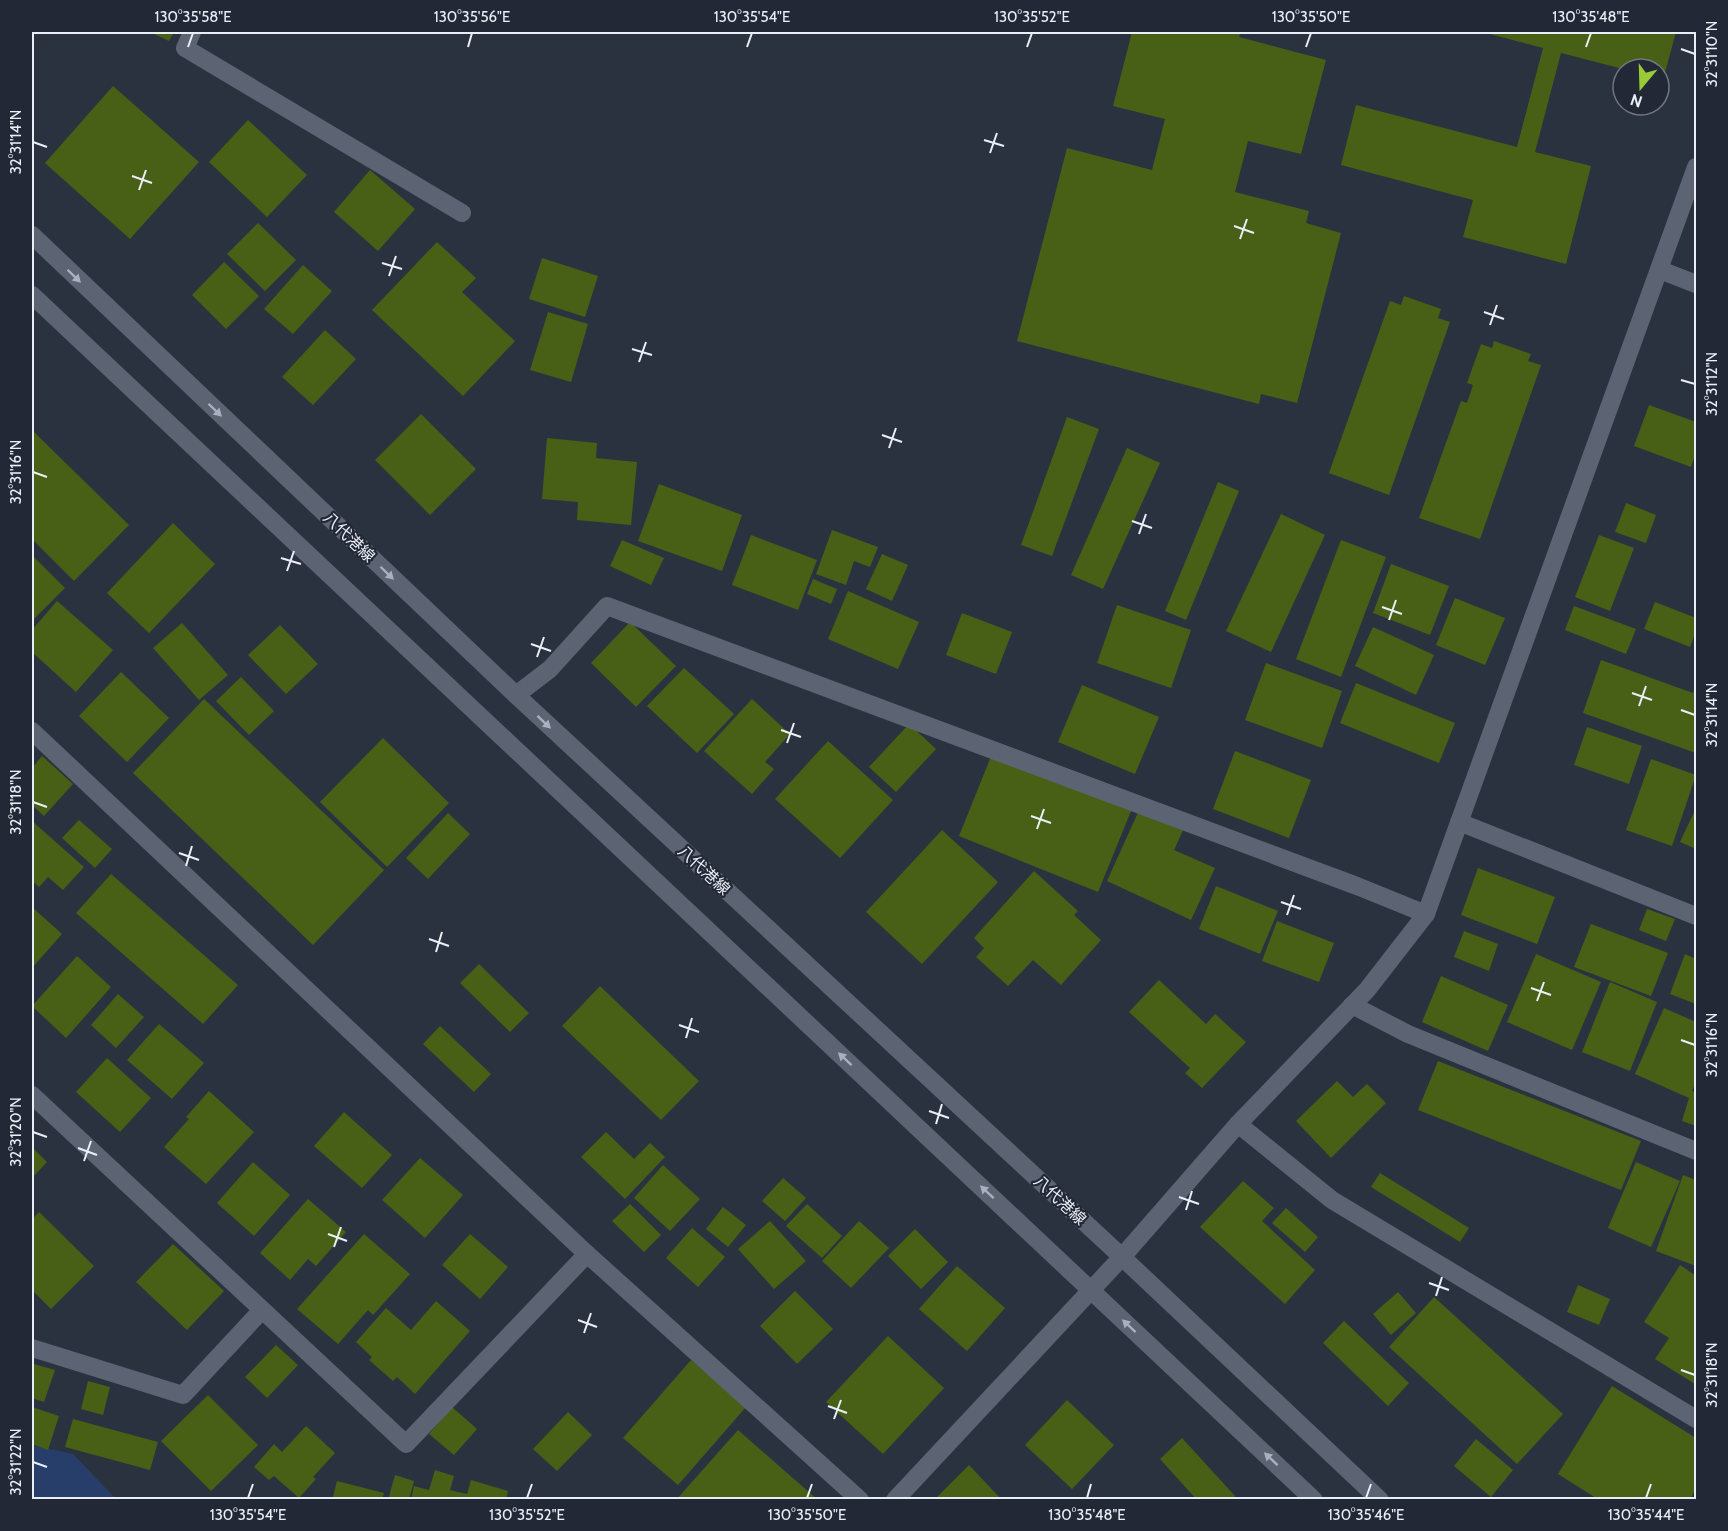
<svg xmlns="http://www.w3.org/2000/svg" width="1728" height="1531" font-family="Cabin,'Noto Sans JP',sans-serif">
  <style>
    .green { fill: #273d6a }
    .building { fill: #476015 }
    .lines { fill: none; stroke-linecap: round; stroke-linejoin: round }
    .minor { stroke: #5c6473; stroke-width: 18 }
    .tertiary { stroke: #5c6473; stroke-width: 18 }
    .secondary { stroke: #5c6473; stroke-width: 18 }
    .oneway { fill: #aab0bc }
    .ticks { fill: none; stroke: #eaeef7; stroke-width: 2 }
    .labels { text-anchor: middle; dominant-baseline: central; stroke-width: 4.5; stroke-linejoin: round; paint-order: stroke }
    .street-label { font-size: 16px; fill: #eaeef7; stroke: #222835 }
    .neatline { fill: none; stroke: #eaeef7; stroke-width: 2 }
    .ticks-label { font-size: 15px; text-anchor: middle; fill: #eaeef7 }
  </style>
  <rect width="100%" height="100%" fill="#2b323f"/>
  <path class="green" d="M32 1445 73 1454 116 1499 32 1500Z"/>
  <path class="building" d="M150 32H174L169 41Z
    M1132 32H1241L1239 37 1326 60 1301 154 1248 141 1235 192 1309 211 1306 223 1341 233 1297 403 1261 394 1259 404 1017 341 1067 148 1152 170 1165 119 1113 106Z
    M1482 32H1676L1663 80 1659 79V69H1623L1561 53 1535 152 1591 166 1566 264 1463 237 1473 200 1341 165 1356 105 1517 147 1543 48Z
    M113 86 199 162 130 239 45 163Z
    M248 120 307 175 267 217 209 162Z
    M370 170 415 209 378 251 334 212Z
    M258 223 296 260 265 291 227 254Z
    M437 242 476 278 462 292 515 341 463 396 372 310Z
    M542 258 598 276 585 317 529 299Z
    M224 262 259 296 226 329 192 295Z
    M303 265 332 291 293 334 264 309Z
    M1404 296 1441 309 1438 318 1450 322 1389 495 1329 473 1390 301 1401 305Z
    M548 312 588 324 571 382 530 370Z
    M325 330 356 359 313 405 282 377Z
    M1494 341 1531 354 1528 361 1541 365 1480 539 1419 518 1461 401 1467 403 1473 385 1467 383 1481 344 1492 348Z
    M1649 405 1696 422V452L1691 467 1634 446Z
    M421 414 476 469 430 515 375 460Z
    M1067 417 1099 429 1052 556 1021 545Z
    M34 432 129 525 74 581 32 539V435Z
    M547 438 597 443 596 458 637 462 631 525 577 520 578 502 542 499Z
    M1127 448 1160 463 1103 589 1071 575Z
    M1218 482 1239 491 1186 620 1165 611Z
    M659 484 742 515 722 571 638 541Z
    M1626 503 1656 515 1646 543 1615 532Z
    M1281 514 1325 535 1271 652 1226 631Z
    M173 523 215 564 149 633 107 593Z
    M832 530 878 547 870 567 854 561 846 585 816 574Z
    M751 535 817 560 798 610 732 585Z
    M1599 535 1634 548 1610 611 1575 597Z
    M622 540 664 558 651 585 610 566Z
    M1341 540 1386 557 1341 677 1296 659Z
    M882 554 908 565 892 601 866 589Z
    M32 555 65 588 32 621Z
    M1391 564 1449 586 1430 635 1373 613Z
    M813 579 837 589 831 604 807 594Z
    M848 591 919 622 898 669 828 639Z
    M1455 598 1505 618 1485 665 1436 645Z
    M57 601 113 650 76 692 32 652V630Z
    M1655 602 1696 618V631L1690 647 1644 629Z
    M1117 605 1191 630 1171 688 1097 663Z
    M1574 606 1636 629 1626 654 1565 630Z
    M962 613 1012 632 996 674 946 655Z
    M630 622 676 666 636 707 591 663Z
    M182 623 228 675 199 700 153 648Z
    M280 625 318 664 286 694 248 655Z
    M1373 627 1434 655 1416 695 1355 666Z
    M1601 660 1693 693 1696 685V753L1583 713Z
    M1266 663 1342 691 1322 748 1245 720Z
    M684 668 734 714 697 753 647 706Z
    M121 672 169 718 127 762 79 716Z
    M241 677 274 711 249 735 216 701Z
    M1356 683 1455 723 1439 763 1340 723Z
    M1082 685 1159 717 1135 774 1058 742Z
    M204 699 384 870 313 945 133 773Z
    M752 699 790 734 765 762 774 769 752 794 704 751Z
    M909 724 936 749 896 792 869 767Z
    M1587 727 1642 746 1629 784 1574 765Z
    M383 738 449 803 387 867 320 802Z
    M828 741 893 800 840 858 775 799Z
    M1235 751 1311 780 1289 838 1213 809Z
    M992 754 1131 811 1098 892 959 836Z
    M42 756 73 784 44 816 32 805V768Z
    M1651 759 1696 775 1672 846 1626 830Z
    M1140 808 1184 828 1174 850 1215 868 1191 920 1107 881Z
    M1696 808V849L1680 842Z
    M448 813 470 834 428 879 406 858Z
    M79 820 112 849 95 868 62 838Z
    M32 821 84 867 63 890 48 877 39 887 32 881Z
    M942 830 998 882 922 964 866 912Z
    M1478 868 1555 897 1537 944 1461 915Z
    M1034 871 1078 911 1074 915 1101 940 1061 985 1033 960 1008 986 976 957 984 948 974 938Z
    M111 874 238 985 203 1024 76 913Z
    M1216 886 1278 911 1260 954 1199 929Z
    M32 907 62 934 32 968Z
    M1647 909 1675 919 1666 941 1639 930Z
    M1277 921 1334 943 1319 982 1262 961Z
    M1591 924 1668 953 1651 996 1574 967Z
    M1464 931 1498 944 1489 971 1454 957Z
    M1536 954 1601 982 1572 1050 1507 1022Z
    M1685 954 1696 959V1004L1670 994Z
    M77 956 111 987 66 1038 32 1006Z
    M479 964 529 1013 510 1032 460 983Z
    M1441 976 1508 1005 1488 1051 1422 1022Z
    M1159 980 1206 1024 1215 1014 1246 1042 1202 1088 1185 1073 1190 1068 1129 1012Z
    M1610 982 1657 1002 1630 1071 1582 1052Z
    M600 986 699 1081 661 1120 562 1026Z
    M118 994 144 1017 116 1048 91 1025Z
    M1664 1008 1696 1022V1082L1692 1091 1696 1092V1126L1682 1121 1689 1098 1635 1074Z
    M159 1024 204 1063 172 1099 127 1060Z
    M440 1026 491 1074 474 1092 423 1044Z
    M107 1058 151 1098 120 1132 76 1092Z
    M1438 1061 1641 1141 1621 1190 1418 1110Z
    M1337 1081 1353 1097 1367 1084 1386 1103 1331 1158 1296 1121Z
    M209 1091 254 1132 206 1184 164 1147 189 1119 186 1117Z
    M344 1112 392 1155 362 1188 314 1146Z
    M606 1132 634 1159 650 1143 665 1157 625 1199 581 1157Z
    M32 1147 47 1162 32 1178Z
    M420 1158 463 1195 425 1238 382 1200Z
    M253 1162 290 1195 254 1236 217 1203Z
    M1636 1162 1680 1181 1651 1247 1608 1228Z
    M663 1165 700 1199 670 1231 634 1198Z
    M1380 1173 1469 1228 1460 1242 1371 1187Z
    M1683 1175 1696 1180V1266L1656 1251Z
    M783 1178 806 1198 785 1221 762 1201Z
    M1243 1181 1274 1208 1262 1221 1315 1270 1285 1304 1200 1227Z
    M308 1199 346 1232 316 1266 308 1259 290 1280 260 1253Z
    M630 1204 661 1235 644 1252 612 1221Z
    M807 1204 842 1236 822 1258 786 1226Z
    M723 1207 746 1225 728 1247 706 1229Z
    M1286 1208 1318 1237 1305 1252 1272 1223Z
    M39 1212 94 1266 51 1309 32 1290V1219Z
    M770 1221 806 1261 774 1289 738 1249Z
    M859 1221 889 1248 851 1288 822 1261Z
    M692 1228 725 1257 698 1287 666 1258Z
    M915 1229 948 1262 921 1289 888 1256Z
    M364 1234 410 1274 373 1315 368 1310 338 1344 297 1309Z
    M470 1234 508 1267 480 1299 442 1265Z
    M173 1244 224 1291 187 1330 136 1282Z
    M1680 1265 1696 1276V1381L1695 1384 1655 1359 1669 1338 1644 1322Z
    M957 1266 1005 1308 967 1351 919 1309Z
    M1578 1285 1610 1299 1599 1325 1567 1312Z
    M795 1291 833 1329 797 1364 760 1326Z
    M1398 1292 1416 1313 1391 1335 1373 1314Z
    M1434 1297 1563 1414 1517 1464 1389 1347Z
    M436 1301 470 1331 415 1394 397 1377 393 1381 369 1360 372 1357 356 1342 386 1308 411 1330Z
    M1344 1321 1409 1383 1388 1406 1323 1343Z
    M888 1336 944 1388 883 1454 826 1402Z
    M276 1345 298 1365 267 1398 245 1377Z
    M691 1360 746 1407 678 1485 623 1438Z
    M34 1364 55 1370 44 1402 32 1398V1370Z
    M88 1381 110 1387 103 1415 81 1409Z
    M1612 1386 1696 1438V1488L1690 1500H1599L1558 1474Z
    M208 1395 258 1445 211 1491 161 1441Z
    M1067 1400 1114 1445 1072 1489 1025 1445Z
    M32 1407 59 1416 48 1450 32 1444Z
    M452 1407 477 1429 454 1455 429 1434Z
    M568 1412 592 1435 557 1471 533 1449Z
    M73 1419 158 1442 150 1470 65 1447Z
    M306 1426 335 1453 313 1477 316 1479 299 1498 274 1476 269 1480 254 1467 274 1444 282 1452Z
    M738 1430 818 1500H676Z
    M1182 1438 1235 1496 1231 1500H1197L1160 1459Z
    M1476 1439 1513 1470 1491 1497 1454 1466Z
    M969 1465 1002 1500H934Z
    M435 1470 454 1476 450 1490 467 1494 471 1480 508 1491 506 1500H411L414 1486 429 1490Z
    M395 1475 414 1481 409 1500H388Z
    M337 1481 384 1493 382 1500H332Z"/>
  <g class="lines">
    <path class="minor" d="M192 32 185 48 462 213
      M1660 270 1696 284
      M516 695 550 669 607 606 1357 886 1426 914
      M1459 822 1696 916
      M1352 1005 1408 1034 1696 1151
      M32 1095 406 1444 587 1254
      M1238 1124 1332 1200 1696 1419
      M32 1348 183 1395 262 1310"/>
    <path class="tertiary" d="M32 731 587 1254 860 1500
      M895 1500 1122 1257 1238 1124 1367 990 1426 914 1696 167"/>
    <path class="secondary" d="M32 235 516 695 1122 1257 1380 1500
      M32 295 1314 1500"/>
  </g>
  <defs><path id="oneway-solid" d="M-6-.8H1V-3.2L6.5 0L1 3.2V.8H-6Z" transform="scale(1.5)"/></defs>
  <g class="oneway">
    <use href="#oneway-solid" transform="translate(74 276) rotate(44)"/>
    <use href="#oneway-solid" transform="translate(215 410) rotate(44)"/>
    <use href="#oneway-solid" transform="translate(387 573) rotate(44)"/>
    <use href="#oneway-solid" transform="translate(544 722) rotate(43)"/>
    <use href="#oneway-solid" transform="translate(845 1059) rotate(-137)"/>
    <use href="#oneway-solid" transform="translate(987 1192) rotate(-137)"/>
    <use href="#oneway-solid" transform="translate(1129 1326) rotate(-137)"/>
    <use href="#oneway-solid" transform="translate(1271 1459) rotate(-137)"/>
  </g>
  <path class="ticks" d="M188 47 193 33M468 47 472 33M747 47 752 33M1027 47 1032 33M1306 47 1311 33M1586 47 1591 33M1681 49 1695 54M984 140 1004 146M33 142 47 147M990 153 997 133M132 176 152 183M139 190 146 170M1234 226 1254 233M1240 239 1247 219M382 263 402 269M389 276 396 256M1484 312 1504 319M1490 325 1497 305M632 349 652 355M639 362 646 342M1681 380 1695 384M882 435 902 442M889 448 896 428M33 472 47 477M1132 521 1152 528M1139 534 1146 514M281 558 301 564M287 571 294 551M1382 607 1402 614M1389 620 1396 600M531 644 551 651M537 657 544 637M1632 693 1652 700M1639 706 1646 686M1681 710 1695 715M781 730 801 737M787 743 794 723M33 802 47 807M1031 816 1051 823M1037 829 1044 809M179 853 199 860M186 866 192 846M1281 902 1301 909M1287 915 1294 895M429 939 449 946M436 952 442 932M1531 988 1551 995M1537 1001 1544 982M679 1025 699 1032M686 1038 692 1018M1681 1040 1695 1045M929 1111 949 1118M936 1124 942 1104M33 1132 47 1137M78 1148 97 1155M84 1161 91 1141M1179 1197 1199 1204M1186 1210 1192 1191M328 1234 347 1241M334 1247 341 1227M1429 1283 1449 1290M1436 1296 1442 1277M578 1320 597 1327M584 1333 591 1313M1681 1370 1695 1375M828 1406 847 1413M834 1419 841 1400M33 1462 47 1467M248 1498 253 1484M527 1498 532 1484M807 1498 812 1484M1087 1498 1091 1484M1366 1498 1371 1484M1646 1498 1651 1484"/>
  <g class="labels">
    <g class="street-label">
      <text transform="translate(349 537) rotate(44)">八代港線</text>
      <text transform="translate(704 870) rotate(43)">八代港線</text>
      <text transform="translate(1060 1200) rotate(43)">八代港線</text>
    </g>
  </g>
  <rect width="1728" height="1531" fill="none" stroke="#222835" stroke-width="66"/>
  <g transform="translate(1641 87) rotate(199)"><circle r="28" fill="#222835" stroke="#727783" stroke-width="1.5"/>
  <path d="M0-4.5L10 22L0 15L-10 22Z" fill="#99cb36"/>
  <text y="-9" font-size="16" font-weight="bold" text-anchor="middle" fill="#eaeef7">N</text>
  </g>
  <rect x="33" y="33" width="1662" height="1465" class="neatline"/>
  <g class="ticks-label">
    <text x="193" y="22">130°35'58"E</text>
    <text x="472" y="22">130°35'56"E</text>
    <text x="752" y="22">130°35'54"E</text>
    <text x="1032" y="22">130°35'52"E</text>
    <text x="1311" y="22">130°35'50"E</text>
    <text x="1591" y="22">130°35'48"E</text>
    <text transform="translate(1712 54) rotate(-90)" y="5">32°31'10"N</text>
    <text transform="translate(16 142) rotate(-90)" y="5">32°31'14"N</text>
    <text transform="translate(1712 384) rotate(-90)" y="5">32°31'12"N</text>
    <text transform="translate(16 472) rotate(-90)" y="5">32°31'16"N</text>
    <text transform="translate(1712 715) rotate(-90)" y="5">32°31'14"N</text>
    <text transform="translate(16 802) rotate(-90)" y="5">32°31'18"N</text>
    <text transform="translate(1712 1045) rotate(-90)" y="5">32°31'16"N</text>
    <text transform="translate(16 1132) rotate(-90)" y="5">32°31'20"N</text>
    <text transform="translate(1712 1375) rotate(-90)" y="5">32°31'18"N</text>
    <text transform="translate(16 1462) rotate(-90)" y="5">32°31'22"N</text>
    <text x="248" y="1520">130°35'54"E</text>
    <text x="527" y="1520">130°35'52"E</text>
    <text x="807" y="1520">130°35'50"E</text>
    <text x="1087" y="1520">130°35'48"E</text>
    <text x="1366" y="1520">130°35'46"E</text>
    <text x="1646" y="1520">130°35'44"E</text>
  </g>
</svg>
